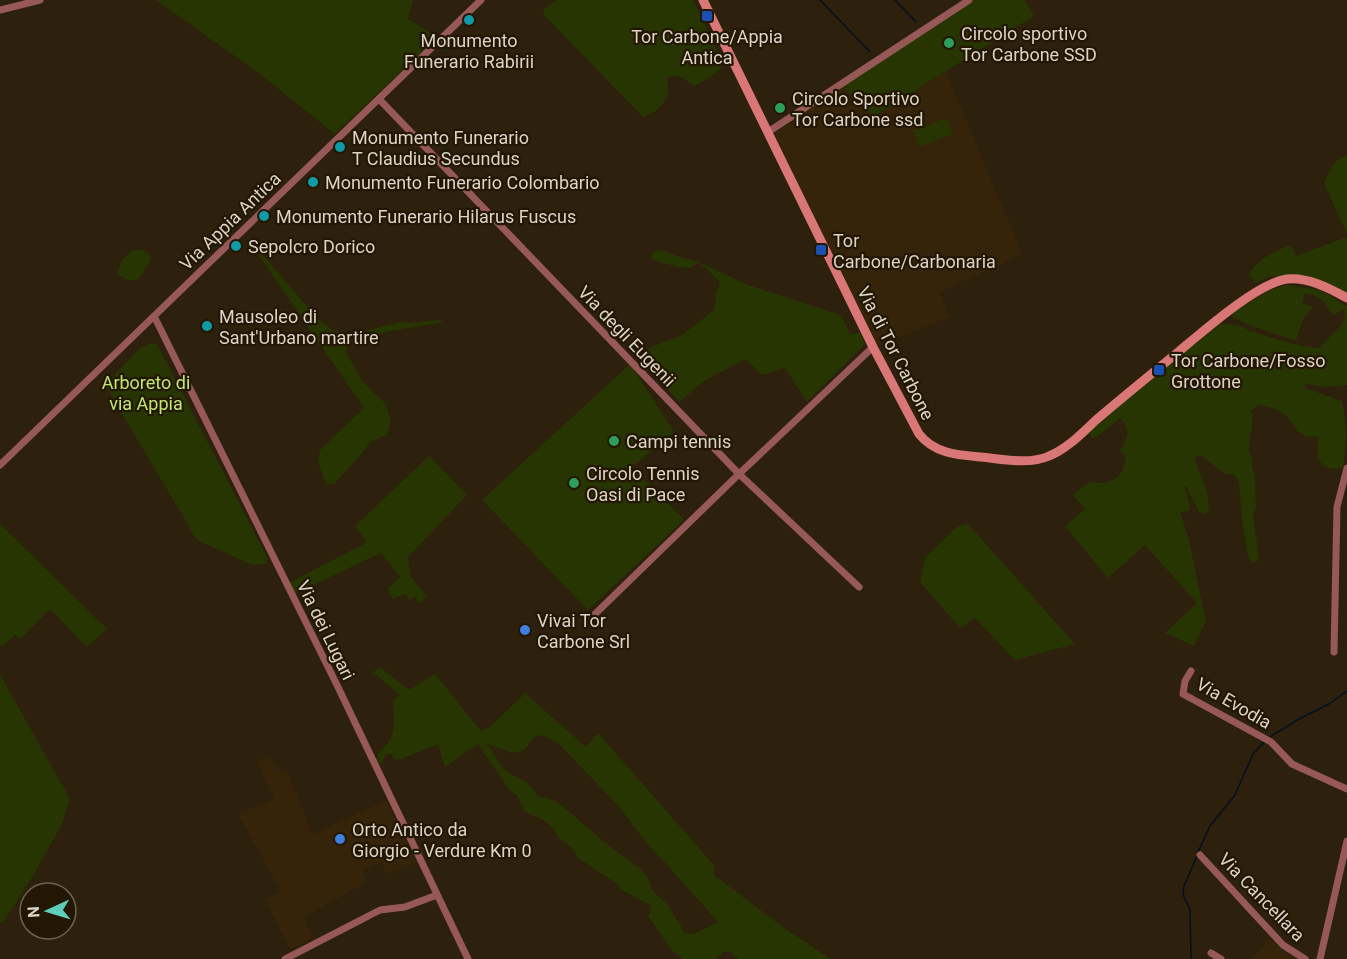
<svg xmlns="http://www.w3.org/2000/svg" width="1347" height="959" font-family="Roboto,sans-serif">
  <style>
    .built { fill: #35240a }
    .green { fill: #273502; fill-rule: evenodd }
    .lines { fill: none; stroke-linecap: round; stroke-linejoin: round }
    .stream { stroke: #012; stroke-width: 1.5 }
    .street { stroke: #965958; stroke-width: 7 }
    .secondary { stroke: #d97776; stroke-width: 9 }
    .transit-dot { fill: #1a4fb4; stroke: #231704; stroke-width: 2 }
    .culture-dot { fill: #0f9aa8; stroke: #231704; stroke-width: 2 }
    .leisure-dot { fill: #2e9e5b; stroke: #231704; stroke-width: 2 }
    .shop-dot { fill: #3f7fe0; stroke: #231704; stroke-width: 2 }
    .labels { text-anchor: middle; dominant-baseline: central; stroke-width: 4.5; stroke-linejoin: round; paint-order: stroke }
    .poi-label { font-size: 18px; fill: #dcd4c8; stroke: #231704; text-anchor: start }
    .street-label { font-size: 18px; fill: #dcd4c8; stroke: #231704 }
    .park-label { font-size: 18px; fill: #c0e672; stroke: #231704 }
  </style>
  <rect width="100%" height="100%" fill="#2d200d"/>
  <path class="built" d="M946 71 991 179 1023 254 940 292 950 317 878 346 774 134 842 86 873 116Z
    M270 755 280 772 287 769 313 834 386 800 417 863 386 874 382 862 362 871 367 882 304 917 314 938 290 949 265 899 281 892 238 814 274 799 256 762Z
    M1270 937 1287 953 1299 959H1252Z"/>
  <path class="green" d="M156 0H413L408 19 437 37 335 134 257 72Z
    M557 0H693L723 63C718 75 705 80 694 86 685 80 676 70 667 79 667 83 669 90 668 94 667 103 651 116 643 117L544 15 543 10Z
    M975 0H1025L1034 16 873 117 842 86Z
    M947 118 953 134 919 147 913 131Z
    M1347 156V234L1324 183C1330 171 1333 159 1347 156Z
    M1347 237V296L1326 283 1270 276 1256 283 1249 275C1255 260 1274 252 1288 246L1293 248 1296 256Z
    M247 238 260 243 264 256 317 318 336 332 356 333 400 322 413 323 438 320 444 322 386 332 355 341 347 346 346 352 362 381 385 403 391 420 387 435 371 441 359 457 334 484H326L318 462 320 450 364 408Z
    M133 250H143L149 253 151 259 143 273 137 280C129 281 123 279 118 273 119 262 124 257 133 250Z
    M662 250 677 256 699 262 748 285 841 315 851 335 860 332 865 344 807 402 785 368 762 375 746 359 704 381 679 402 636 353 682 335 714 310 716 294 720 282 699 262 690 268 678 267 652 260 653 252Z
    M1287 285 1320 290 1347 306V385L1326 387 1306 384 1305 388 1342 401C1347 424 1347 443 1343 467 1333 471 1320 468 1318 456 1316 449 1320 443 1317 436 1298 441 1295 422 1283 413 1277 408 1267 407 1260 405L1250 411 1253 414 1249 450 1252 459V467L1255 475 1256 507 1253 514 1259 560 1252 563 1248 557 1242 519 1239 483 1235 475 1225 474 1202 456 1196 457 1195 460 1207 491 1209 511 1204 514 1199 512 1186 486H1184L1190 506 1189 511 1180 512 1188 536 1206 621 1194 646 1165 633 1197 603 1145 545 1108 578 1065 526 1085 509 1073 495C1078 491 1083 486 1089 483 1093 481 1098 483 1103 483 1118 481 1126 471 1125 456L1120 451C1128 434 1132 434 1120 418L1098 436 1092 438 1087 432 1219 324C1229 324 1243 324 1250 332L1252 331C1275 339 1296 346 1320 348L1341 325 1345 317 1343 310 1334 315C1327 310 1329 309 1325 303 1320 297 1311 294 1305 293L1302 303 1313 307 1303 319 1296 341 1249 325 1232 317 1234 312 1269 290Z
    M151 343 157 344 268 559 266 564 252 565 197 540 105 385 141 347Z
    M630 364 674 432 632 467 684 520 588 610 482 500Z
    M429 456 467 495 408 557 411 577 426 596 419 604 415 597 410 601 405 594 393 599 387 589 400 577 381 553 294 594 289 583 367 542 355 526Z
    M0 524 107 629 87 647 50 609 20 639 15 635 2 646 0 644Z
    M968 524 1075 644 1015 660 975 618 960 628 920 582 925 558 958 526Z
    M380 667 409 690 435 674 480 730 489 728 525 693 586 747 598 733 714 865V875L787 930 831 959H738L730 951 723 952 716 959H681V957L673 952 648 916 651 909 650 905 620 889 618 884 578 858 573 849 566 843 560 840 553 828 545 821 525 812 517 795 510 791 478 744 445 767 438 744 404 758 394 760 392 754H386L382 763 377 762 378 753C398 738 394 722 393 700L400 695 373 672ZM542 735 560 745 622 810 641 836 718 922 694 934 685 933 668 905 652 890 649 880 641 869 612 848 555 800 538 797 527 782 510 774 503 768 487 744C510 750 519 763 534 737Z
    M0 674 70 799 61 826 34 874 4 921 0 923Z"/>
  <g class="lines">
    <path class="stream" d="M820 0 870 52
      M895 0 916 22
      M1268 738 1299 719 1329 704 1347 691
      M1198 852 1210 826 1235 795 1253 754 1265 741
      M1191 959 1190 909 1183 895 1184 886 1197 856"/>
    <path class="street" d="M0 10 40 0
      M379 99 739 474 859 587
      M768 132 969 0
      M154 316 337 685 468 959
      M0 465 481 0
      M592 617 739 474 873 347
      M1334 652 1337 507 1347 468
      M1191 671 1185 681 1183 694 1271 742 1292 764 1347 789
      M1200 855 1283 945 1305 959
      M1211 953 1221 959
      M285 959 380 910 405 907 437 895
      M1320 959 1347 841"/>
    <path class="secondary" d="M703 0 873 347 919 434C935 454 958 455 981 457 1002 459 1029 465 1049 456 1067 449 1082 433 1096 420 1123 397 1150 375 1177 353 1201 333 1257 283 1287 279 1308 277 1329 288 1347 298"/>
  </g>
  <g class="transit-dot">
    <rect x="701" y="10" width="12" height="12" rx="3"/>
    <rect x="815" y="244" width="12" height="12" rx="3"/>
    <rect x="1153" y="364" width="12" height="12" rx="3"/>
  </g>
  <g class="culture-dot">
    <circle cx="469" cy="20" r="6"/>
    <circle cx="340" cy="147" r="6"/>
    <circle cx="313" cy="182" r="6"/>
    <circle cx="264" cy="216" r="6"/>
    <circle cx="236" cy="246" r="6"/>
    <circle cx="207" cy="326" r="6"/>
  </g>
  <g class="leisure-dot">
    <circle cx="949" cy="43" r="6"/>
    <circle cx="780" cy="108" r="6"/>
    <circle cx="614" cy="441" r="6"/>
    <circle cx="574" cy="483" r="6"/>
  </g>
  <g class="shop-dot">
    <circle cx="525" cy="630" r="6"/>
    <circle cx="340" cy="839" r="6"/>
  </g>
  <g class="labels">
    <g class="poi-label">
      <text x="961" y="33">Circolo sportivo<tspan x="961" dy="21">Tor Carbone SSD</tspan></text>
      <text x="707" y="36" text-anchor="middle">Tor Carbone/Appia<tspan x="707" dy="21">Antica</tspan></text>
      <text x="469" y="40" text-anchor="middle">Monumento<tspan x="469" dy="21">Funerario Rabirii</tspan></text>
      <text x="792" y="98">Circolo Sportivo<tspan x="792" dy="21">Tor Carbone ssd</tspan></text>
      <text x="352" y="137">Monumento Funerario<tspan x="352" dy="21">T Claudius Secundus</tspan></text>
      <text x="325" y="182">Monumento Funerario Colombario</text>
      <text x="276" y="216">Monumento Funerario Hilarus Fuscus</text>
      <text x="833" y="240">Tor<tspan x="833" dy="21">Carbone/Carbonaria</tspan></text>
      <text x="248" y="246">Sepolcro Dorico</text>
      <text x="219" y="316">Mausoleo di<tspan x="219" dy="21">Sant'Urbano martire</tspan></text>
      <text x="1171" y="360">Tor Carbone/Fosso<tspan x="1171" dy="21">Grottone</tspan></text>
      <text x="626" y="441">Campi tennis</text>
      <text x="586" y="473">Circolo Tennis<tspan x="586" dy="21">Oasi di Pace</tspan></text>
      <text x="537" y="620">Vivai Tor<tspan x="537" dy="21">Carbone Srl</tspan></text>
      <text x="352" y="829">Orto Antico da<tspan x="352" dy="21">Giorgio - Verdure Km 0</tspan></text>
    </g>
    <g class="street-label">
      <text transform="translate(230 221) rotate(-44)">Via Appia Antica</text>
      <text transform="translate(627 336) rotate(46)">Via degli Eugenii</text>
      <text transform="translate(896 353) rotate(63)">Via di Tor Carbone</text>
      <text transform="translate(326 630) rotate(64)">Via dei Lugari</text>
      <text transform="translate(1234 703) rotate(30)">Via Evodia</text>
      <text transform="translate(1262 897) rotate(46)">Via Cancellara</text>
    </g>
    <g class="park-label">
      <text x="146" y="382">Arboreto di<tspan x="146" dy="21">via Appia</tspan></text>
    </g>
  </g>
  <g transform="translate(48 911) rotate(266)"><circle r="28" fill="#231704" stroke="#6d6352" stroke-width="1.5"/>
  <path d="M0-4.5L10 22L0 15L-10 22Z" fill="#5dceb9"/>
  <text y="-9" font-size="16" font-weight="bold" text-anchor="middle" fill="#dcd4c8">N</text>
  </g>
</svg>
